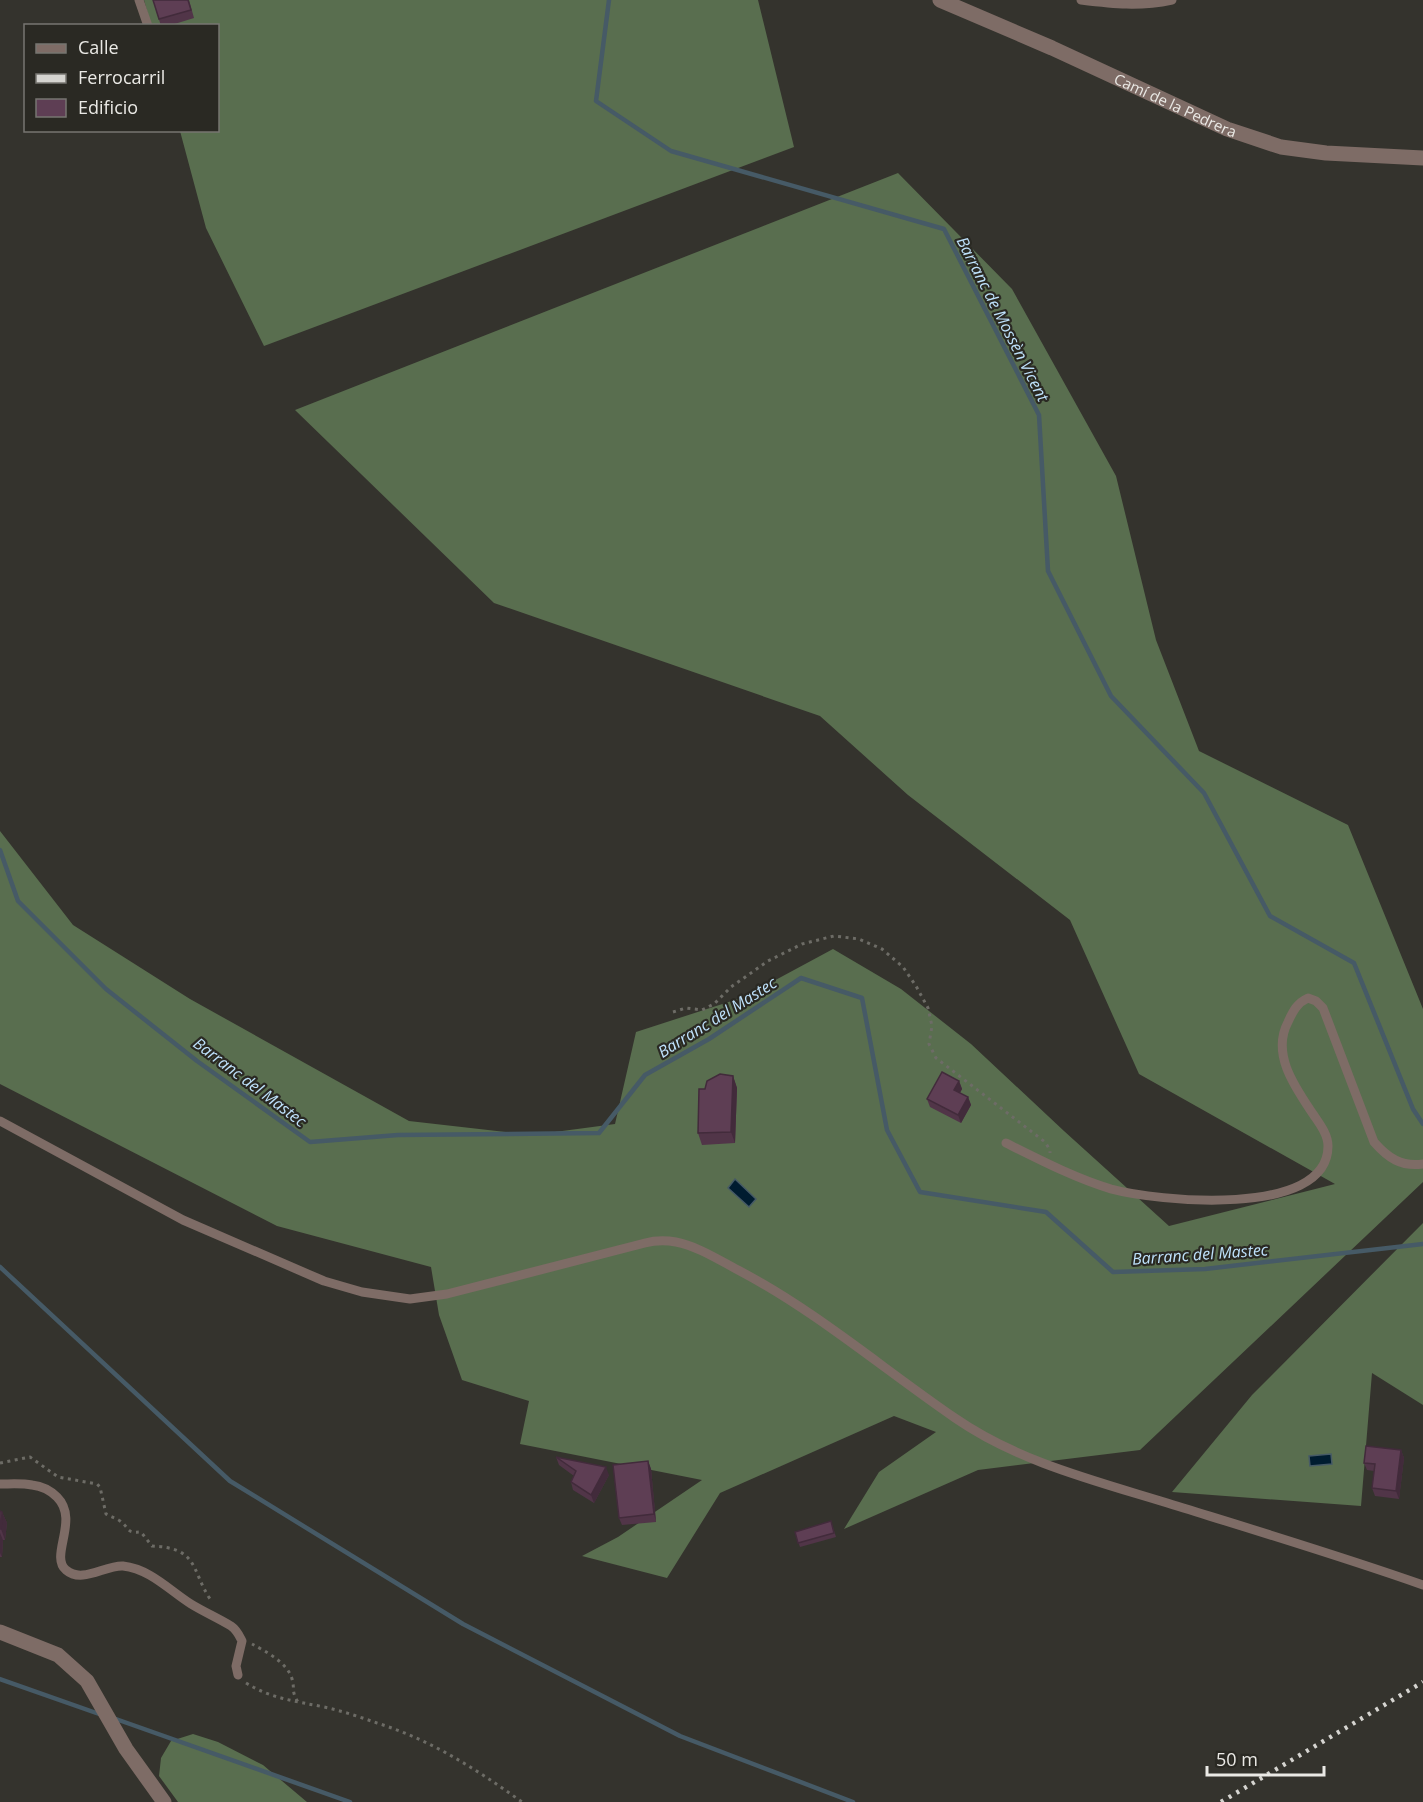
<svg xmlns="http://www.w3.org/2000/svg" width="1423" height="1802" font-family="'Open Sans',sans-serif">
  <style>
    .forest { fill: #596e4f }
    .water { fill: #001c30; stroke: #465a66; stroke-width: 1.5 }
    .lines { fill: none; stroke-linecap: round; stroke-linejoin: round }
    .stream { stroke: #465a66; stroke-width: 4.5 }
    .path { stroke: #6d6c66; stroke-width: 3; stroke-dasharray: 3 4.5; stroke-linecap: butt }
    .service { stroke: #7e6c66; stroke-width: 9 }
    .minor { stroke: #7e6c66; stroke-width: 15 }
    .rail { stroke: #d5d4d0; stroke-width: 4.5; stroke-dasharray: 3 6; stroke-linecap: butt }
    .wall { fill: #513548 }
    .shaded-wall { fill: #422b3b }
    .building { fill: #5e3e54; stroke: #422b3b; stroke-width: 1.5 }
    .labels { text-anchor: middle; dominant-baseline: central; stroke-width: 4.5; stroke-linejoin: round; paint-order: stroke }
    .street-label { font-size: 15px; fill: #eae9e5; stroke: #2a2923 }
    .water-label { font-size: 16px; font-style: italic; fill: #bfe2fc; stroke: #2a2923 }
  </style>
  <rect width="100%" height="100%" fill="#34332d"/>
  <path class="forest" d="M144 0H758L794 147 264 346 206 228 180 131 218 130V26L151 25Z
    M898 173 1012 289 1116 476 1156 640 1199 751 1348 825 1423 1009V1182L1140 1450 978 1470 844 1529 879 1472 936 1432 894 1416 720 1493 667 1578 582 1556 618 1537 702 1480 520 1444 529 1401 462 1380 439 1315 431 1267 277 1226 0 1084V831L73 925 190 999 409 1121 532 1135 615 1124 636 1032 744 997 833 949 901 989 971 1044 1064 1131 1169 1226 1335 1184 1139 1074 1070 920 908 795 820 716 494 603 295 410Z
    M1423 1223V1405L1372 1373 1361 1506 1172 1492 1252 1395Z
    M193 1734 218 1742 263 1765 307 1802H178L159 1776 161 1758 171 1741Z"/>
  <path class="water" d="M735 1179 756 1199 749 1207 728 1188Z
    M1331 1454 1332 1464 1310 1466 1309 1456Z"/>
  <g class="lines">
    <path class="stream" d="M609 0 596 101 671 151 944 229 1039 415 1048 571 1111 696 1204 793 1270 916 1354 963 1413 1109 1423 1124
      M0 850 18 901 106 989 197 1061 310 1142 398 1135 599 1133 645 1075 709 1039 801 978 862 998 887 1130 920 1192 1046 1212 1113 1272 1205 1269 1423 1244
      M0 1267 230 1481 463 1624 680 1736 853 1802
      M0 1679 102 1715
      M113 1718 350 1802"/>
    <path class="path" d="M673 1012 686 1008 702 1010 714 1004 731 987 768 961 802 944 834 936 859 939 882 949 903 967 916 986 928 1008 932 1026 929 1044 936 1058 1045 1142 1050 1150V1153
      M0 1463 30 1457 58 1477 97 1484 100 1487 106 1514C111 1517 116 1518 120 1521 131 1529 125 1533 141 1532L152 1546C199 1548 191 1570 210 1599
      M252 1644C265 1651 288 1663 292 1679 295 1689 291 1691 298 1702
      M246 1683C272 1699 295 1701 324 1707 342 1711 360 1717 377 1723 431 1740 476 1769 522 1802"/>
    <path class="service" d="M139 0 148 26
      M1081 0C1114 4 1139 7 1172 0
      M0 1121 183 1220 324 1281 362 1292 410 1299 447 1294 645 1243C656 1240 665 1240 676 1242 697 1246 719 1260 738 1270 816 1311 882 1368 955 1418 1017 1461 1092 1480 1164 1502 1251 1529 1338 1555 1423 1585
      M1006 1143C1040 1160 1075 1178 1111 1189 1155 1201 1328 1219 1328 1146 1328 1134 1319 1123 1313 1114 1295 1087 1271 1054 1288 1022 1293 1011 1297 1003 1308 998L1316 1001 1323 1008 1374 1142C1388 1158 1401 1167 1423 1164
      M0 1484C10 1484 22 1483 32 1485 41 1486 50 1490 57 1497 80 1520 49 1556 66 1570 82 1584 105 1565 123 1566 150 1569 169 1590 191 1604 204 1612 218 1618 231 1626 237 1630 239 1635 242 1641L236 1666 238 1675"/>
    <g class="minor">
      <path id="s1" d="M940 0 1052 48 1227 129 1281 147 1326 153 1423 158"/>
      <path d="M0 1632 58 1655 87 1681 126 1749 164 1802"/>
    </g>
    <path class="rail" d="M1221 1802 1423 1682"/>
  </g>
  <path class="wall" d="M153 0H189L194 18 168 26H161Z
    M733 1076 737 1088 735 1143 702 1145 698 1133 705 1089Z
    M959 1081 962 1089 960 1093 968 1097 971 1105 961 1123 930 1107 927 1099Z
    M1401 1450 1404 1458 1399 1499 1375 1496 1372 1488 1374 1471 1367 1470 1364 1463Z
    M556 1457 609 1475 594 1503 573 1490 571 1482 574 1476 559 1465Z
    M648 1461 651 1469 656 1522 622 1525 619 1518Z
    M0 1511 2 1512 7 1523 5 1540H3L2 1557H0Z
    M831 1521 836 1537 800 1547 795 1532Z"/>
  <path class="shaded-wall" d="M733 1076 737 1088 735 1143 731 1132Z
    M959 1081 962 1089 957 1098 954 1090Z
    M968 1097 971 1105 961 1123 958 1115Z
    M1401 1450 1404 1458 1399 1499 1396 1491Z
    M648 1461 651 1469 656 1522 654 1514Z
    M606 1467 609 1475 594 1503 591 1495Z
    M2 1512 7 1523 5 1540 1 1529Z
    M0 1533 3 1540 2 1557 0 1553Z"/>
  <path class="building" d="M153 0H188L191 10 159 19Z
    M942 1072 959 1081 954 1090 968 1097 958 1115 927 1099Z
    M720 1074 733 1076 731 1132 698 1133 699 1089H705L707 1081Z
    M1366 1446 1401 1450 1396 1491 1372 1488 1375 1464 1364 1463Z
    M556 1457 606 1467 591 1495 571 1482 576 1471Z
    M648 1461 654 1514 619 1518 613 1465Z
    M0 1511 2 1512 1 1529H0Z
    M831 1521 834 1533 798 1543 795 1532Z"/>
  <g class="labels">
    <g class="street-label">
      <text stroke="none"><textPath href="#s1" startOffset="258">Camí de la Pedrera</textPath></text>
    </g>
    <g class="water-label">
      <text transform="translate(1003 319) rotate(63)">Barranc de Mossèn Vicent</text>
      <text transform="translate(717 1017) rotate(-32)">Barranc del Mastec</text>
      <text transform="translate(250 1082) rotate(37)">Barranc del Mastec</text>
      <text transform="translate(1200 1254) rotate(-4)">Barranc del Mastec</text>
    </g>
  </g>
  <rect x="24" y="24" width="195" height="108" fill="#2a2923" stroke="#777671" stroke-width="1.5"/>
  <rect x="36" y="44" width="30" height="9" fill="#7e6c66" stroke="#777671" stroke-width="1.5"/>
  <text x="78" y="54" font-size="18" fill="#eae9e5">Calle</text>
  <rect x="36" y="74" width="30" height="9" fill="#d5d4d0" stroke="#777671" stroke-width="1.5"/>
  <text x="78" y="84" font-size="18" fill="#eae9e5">Ferrocarril</text>
  <rect x="36" y="99" width="30" height="18" fill="#5e3e54" stroke="#777671" stroke-width="1.5"/>
  <text x="78" y="114" font-size="18" fill="#eae9e5">Edificio</text>
  <path d="M1207 1766v9h117v-9" fill="none" stroke="#eae9e5" stroke-width="3"/>
  <text x="1216" y="1766" font-size="18" fill="#eae9e5" stroke="#2a2923" stroke-width="4.5" paint-order="stroke">50 m</text>
</svg>
